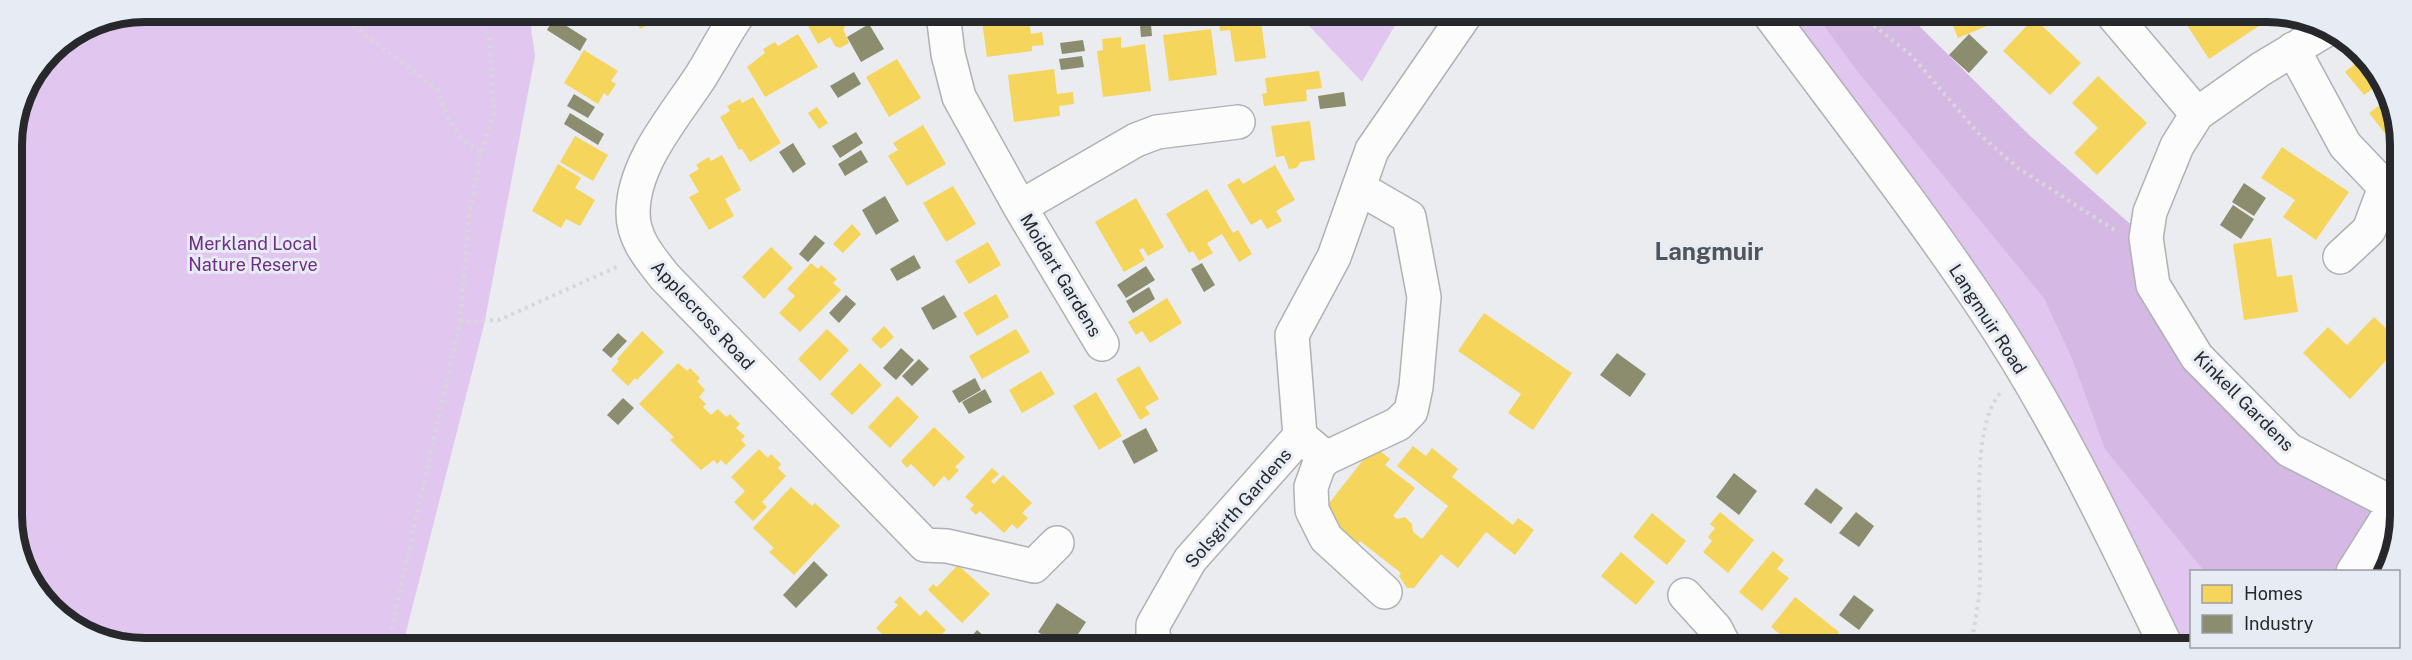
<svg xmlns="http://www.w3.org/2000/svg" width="2412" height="660" font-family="'Public Sans',sans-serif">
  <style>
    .green { fill: #e1c6ef }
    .forest { fill: #d5b9e4 }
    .homes { fill: #f6d55c }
    .industry { fill: #8c8c6e }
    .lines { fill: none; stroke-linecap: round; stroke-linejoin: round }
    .minor-casing { stroke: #afb1b4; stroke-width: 36 }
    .path { stroke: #d6d7d8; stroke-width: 4; stroke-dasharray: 3 4.5; stroke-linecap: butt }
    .minor { stroke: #fcfcfd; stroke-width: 33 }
    .labels { text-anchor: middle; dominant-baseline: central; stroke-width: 6; stroke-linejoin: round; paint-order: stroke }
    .park-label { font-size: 18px; fill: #6d2e85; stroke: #e7ebf3 }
    .street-label { font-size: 18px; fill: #27282b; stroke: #e7ebf3 }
    .district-label { font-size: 24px; font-weight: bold; fill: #51545a; stroke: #e7ebf3 }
    .rim { fill: none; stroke: #27282b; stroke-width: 8 }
  </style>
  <rect width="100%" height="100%" fill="#eaecf0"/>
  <path class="green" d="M146 12 529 13 535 56 484 325 403 644H111L51 609 15 540 12 137 26 87 51 51 95 22Z
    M1298 14 1401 15 1362 82Z
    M1770 15 1909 16 2030 136 2146 238 2153 285 2353 571 2192 572V646L2278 647 2167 648 2097 501Z"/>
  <path class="forest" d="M1816 15 1909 16 2030 136 2146 238 2153 285 2289 450 2396 505 2353 571H2204L2105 449 2073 361 2044 298 1858 72Z"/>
  <path class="homes" d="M632 13H670L640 29Z
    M801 13H837L845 27 843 29 849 43 840 48 835 46 830 37 818 44Z
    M981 14H1028L1031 34 1042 32 1044 45 1032 46V51L987 57Z
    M1083 14H1093L1094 21 1084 22Z
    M1218 14H1260L1266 58 1235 62 1230 30 1220 31Z
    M1949 16H1999L2001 20 1958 38Z
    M2181 16H2274L2209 59Z
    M2034 18 2081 63 2050 95 2003 51Z
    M1211 29 1217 75 1169 81 1163 35Z
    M798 34 818 67 765 97 747 67 765 53 763 49 775 42 778 46Z
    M1121 37V48L1145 44 1151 91 1103 97 1097 51 1103 50 1102 39Z
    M584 50 618 71 611 81 616 84 608 96 604 93 598 104 564 83Z
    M2365 56 2397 120V128L2387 136 2369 113 2384 102 2374 88 2364 95 2345 72Z
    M897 59 921 98 889 117 866 77Z
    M1054 69 1057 94 1073 92 1074 104 1059 106 1060 116 1014 122 1008 75Z
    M1319 71 1322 88 1306 90 1307 101 1264 106 1262 94 1267 93 1265 78Z
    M2098 76 2147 123 2097 175 2074 153 2098 128 2072 103Z
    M753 97 781 143 750 162 742 149 739 150 720 117 730 111 727 106 740 99 742 103Z
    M817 107 828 123 819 129 808 113Z
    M1310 121 1315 160 1301 162 1296 168 1289 169 1284 156 1276 157 1271 126Z
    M923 125 946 164 907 186 888 156 898 150 893 143Z
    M575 136 608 155 593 181 560 162Z
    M2282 147 2349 192 2316 240 2283 217 2295 200 2261 178Z
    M722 155 741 190 725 199 734 216 709 230 689 197 699 192 689 175 699 169 696 165 702 161 709 157 711 161Z
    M558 164 581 178 575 188 595 200 580 226 566 219 561 228 532 211Z
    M1275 165 1295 200 1276 211 1282 221 1267 229 1261 219 1251 225 1227 185 1239 178 1243 184Z
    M953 186 976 224 946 242 923 203Z
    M1207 189 1233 233 1238 230 1252 254 1239 262 1222 234 1207 243 1213 253 1199 261 1193 251 1189 253 1166 214Z
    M1136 198 1164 247 1148 256 1143 248 1139 250 1145 260 1124 272 1095 222Z
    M852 224 861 234 843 253 833 244Z
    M2271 238 2277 277 2292 275 2298 312 2244 320 2233 244Z
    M988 242 1001 265 969 284 955 261Z
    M771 247 793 268 764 299 742 277Z
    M811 263 818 269 821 265 837 279 833 283 841 290 800 332 779 313 795 296 787 289Z
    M2397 290V307L2388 299Z
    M996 294 1009 317 977 336 963 313Z
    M1167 298 1182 323 1150 343 1142 331 1136 335 1128 322Z
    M1484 313 1572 373 1533 430 1508 413 1521 394 1458 351Z
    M2374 317 2396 338V350L2350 399 2303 353 2328 327 2347 345Z
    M884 326 894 337 881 349 871 339Z
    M827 329 849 350 820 381 798 359Z
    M1016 329 1030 352 982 379 969 356Z
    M642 331 664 352 637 380 635 378 628 386 611 370 619 361 617 359Z
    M678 363 687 371 690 368 700 378 697 381 705 390 699 397 706 404 703 407 711 415 718 409 726 417 730 414 740 424 736 428 745 436 741 440 746 445 726 465 721 460 717 464 714 460 701 470 670 440 674 437 639 404Z
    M860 363 882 385 852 415 830 394Z
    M1139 366 1159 399 1145 407 1150 414 1140 420 1116 379Z
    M1041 371 1055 394 1022 413 1009 390Z
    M1096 392 1122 436 1099 450 1073 406Z
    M897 396 919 417 890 448 868 427Z
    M934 427 965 457 955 467 959 470 949 481 944 476 934 487 911 464 907 468 901 461Z
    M1374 446 1390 459 1385 465 1415 488 1393 516 1397 519 1405 517 1412 524 1413 532 1422 539 1448 506 1397 466 1413 446 1426 456 1432 448 1458 469 1452 477 1513 525 1518 518 1534 530 1515 555 1486 532 1458 568 1441 554 1414 588H1407L1399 576 1401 573 1360 541 1358 544 1351 538 1345 539 1323 511Z
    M759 449 768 458 771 454 781 464 778 468 786 476 762 502 767 507 753 521 734 502 745 491 731 477Z
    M992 468 999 474 991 481 994 484 1003 475 1032 503 1022 513 1028 518 1017 529 1012 524 1004 533 980 511 976 515 970 509 974 505 965 497Z
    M791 487 812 506 815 503 840 526 794 575 769 552 774 548 753 528Z
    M1720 512 1754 540 1728 573 1703 552 1712 541 1708 537 1715 528 1710 524Z
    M1652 513 1686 541 1667 565 1633 537Z
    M1773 551 1784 560 1777 569 1789 578 1762 611 1739 592Z
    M1621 552 1655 582 1636 605 1601 576Z
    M958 565 990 594 962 623 928 590 933 584 937 587Z
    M900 596 920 616 926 610 946 630 933 643 928 637 919 645H893L876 628 898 605 894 602Z
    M1795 597 1839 632 1827 647H1796L1771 627Z"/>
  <path class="industry" d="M1139 14H1150L1152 36 1141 37Z
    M554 18 587 39 580 51 547 30Z
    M869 24 884 49 861 62 847 37Z
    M1969 34 1988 52 1969 73 1949 55Z
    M1083 40 1085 51 1062 54 1060 43Z
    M1082 56 1084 67 1061 70 1059 59Z
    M854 72 861 84 838 98 830 86Z
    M1344 92 1346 106 1320 109 1318 96Z
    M574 94 595 107 588 118 567 106Z
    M570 113 604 134 598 145 564 124Z
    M856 132 863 143 840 158 832 146Z
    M793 143 806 164 793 173 779 152Z
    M861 150 868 162 845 176 838 164Z
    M2244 183 2266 198 2254 216 2232 202Z
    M885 196 899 221 876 235 862 210Z
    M2233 205 2254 219 2241 239 2220 225Z
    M815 235 825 243 808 262 799 254Z
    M914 255 921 268 897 281 890 269Z
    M1202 263 1215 285 1204 292 1191 269Z
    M1146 266 1155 280 1126 298 1117 285Z
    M1149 287 1155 299 1133 313 1126 301Z
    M846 295 856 304 839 323 829 313Z
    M944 295 957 317 933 330 921 308Z
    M618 333 627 341 611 358 602 350Z
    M901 348 914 360 896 380 883 368Z
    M1617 353 1646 374 1630 397 1600 375Z
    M919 359 929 369 912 386 902 376Z
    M975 378 981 390 959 403 952 391Z
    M985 389 992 402 969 414 962 402Z
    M623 398 634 408 618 425 607 415Z
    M1146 428 1158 451 1134 464 1122 441Z
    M1734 473 1757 491 1739 515 1716 497Z
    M1816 488 1843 508 1831 524 1804 504Z
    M1856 512 1874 526 1859 547 1839 533Z
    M814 561 828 575 796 608 783 595Z
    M1854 595 1874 610 1859 630 1839 615Z
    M1057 603 1086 622 1071 645H1059L1038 632Z
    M977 630 993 644 991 645 966 643Z"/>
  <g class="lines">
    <g class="minor-casing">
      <path id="minor" d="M739 13C725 33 714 55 701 76 675 116 633 163 633 213 633 239 650 258 665 277L925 545 947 546 1034 566 1057 543
        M943 14 948 54 959 97 1020 207 1102 344
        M1770 15C1842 112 1917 208 1984 308 2056 415 2111 532 2167 648
        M2114 16 2197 114
        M2324 31 2261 69 2197 114 2177 146 2150 212 2146 238 2153 285 2197 357 2289 450 2396 505
        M2293 49 2345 145 2385 187
        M1359 188 1409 217 1424 297 1416 387 1411 411 1398 424 1326 458 1319 465 1311 487 1312 510 1326 538 1385 592
        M1020 207 1136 140 1157 132 1238 122
        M2340 257 2369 230 2385 187 2397 180
        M1326 458 1300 436 1292 335 1334 257 1372 150 1465 15
        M2353 572 2396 504
        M1685 595 1715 628 1725 647
        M1158 646 1153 637V625L1190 560 1300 436"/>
    </g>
    <path class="path" d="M335 12 438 90 448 118 461 138 481 153
      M1862 16 1911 55 1979 134 2018 168 2116 231
      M460 322 499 320 619 266
      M388 644 460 322 469 216 481 153 494 113 490 43 483 13
      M1971 647C1974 624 1980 601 1980 578 1982 529 1969 429 2001 392"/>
    <use href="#minor" class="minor"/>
  </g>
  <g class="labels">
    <g class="park-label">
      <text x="253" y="243">Merkland Local<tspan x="253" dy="21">Nature Reserve</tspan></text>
    </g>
    <g class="street-label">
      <text transform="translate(1061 275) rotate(59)">Moidart Gardens</text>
      <text transform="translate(703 315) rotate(47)">Applecross Road</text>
      <text transform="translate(1988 319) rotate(57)">Langmuir Road</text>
      <text transform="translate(2244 401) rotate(45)">Kinkell Gardens</text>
      <text transform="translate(1238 508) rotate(-49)">Solsgirth Gardens</text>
    </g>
    <g class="district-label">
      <text x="1709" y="251">Langmuir</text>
    </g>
  </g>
  <path d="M0 0H2412V660H0ZM145 22H2267A123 123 0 0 1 2390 145V515A123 123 0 0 1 2267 638H145A123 123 0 0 1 22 515V145A123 123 0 0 1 145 22Z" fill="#e7ebf3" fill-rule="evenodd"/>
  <path class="rim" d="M145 22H2267A123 123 0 0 1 2390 145V515A123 123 0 0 1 2267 638H145A123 123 0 0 1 22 515V145A123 123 0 0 1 145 22Z"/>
  <rect x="2190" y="570" width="210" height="78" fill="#e7ebf3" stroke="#9a9da3" stroke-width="1.5"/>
  <rect x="2202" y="585" width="30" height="18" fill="#f6d55c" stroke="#9a9da3" stroke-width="1.5"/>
  <text x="2244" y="600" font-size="18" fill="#27282b">Homes</text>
  <rect x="2202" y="615" width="30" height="18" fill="#8c8c6e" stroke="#9a9da3" stroke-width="1.5"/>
  <text x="2244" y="630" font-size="18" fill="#27282b">Industry</text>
</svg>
